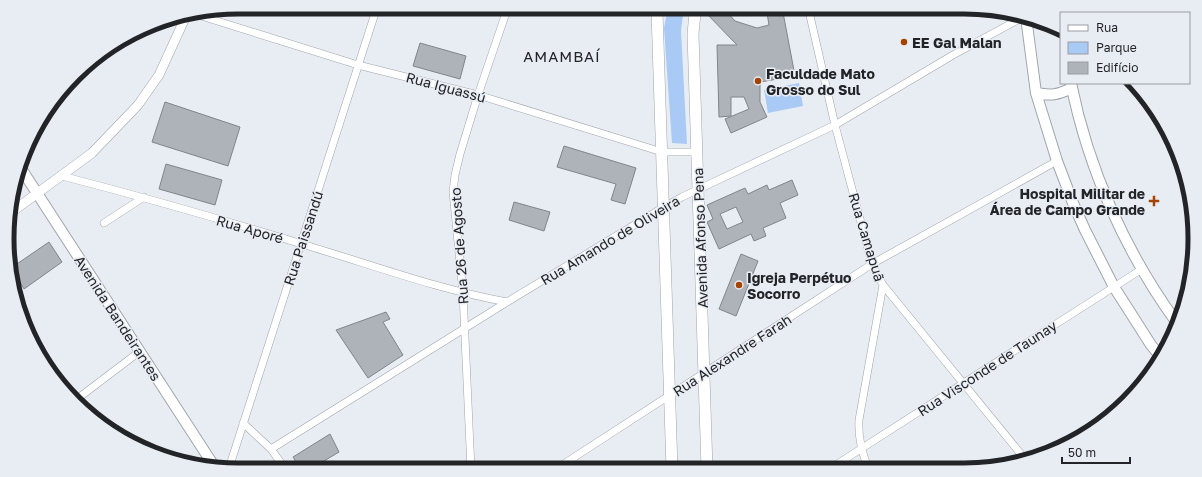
<svg xmlns="http://www.w3.org/2000/svg" width="1202" height="477" font-family="'Golos Text',sans-serif">
  <style>
    .green { fill: #aacaf6 }
    .building { fill: #aeb3ba; stroke: #80858b; fill-rule: evenodd }
    .lines { fill: none; stroke-linecap: round; stroke-linejoin: round }
    .minor-casing { stroke: #a0a5ab; stroke-width: 8 }
    .tertiary-casing { stroke: #a0a5ab; stroke-width: 10 }
    .secondary-casing { stroke: #a0a5ab; stroke-width: 12 }
    .primary-casing { stroke: #a0a5ab; stroke-width: 12 }
    .minor { stroke: #fff; stroke-width: 7 }
    .tertiary { stroke: #fff; stroke-width: 9 }
    .secondary { stroke: #fff; stroke-width: 10 }
    .primary { stroke: #fff; stroke-width: 11 }
    .poi-dot { fill: #a54400; stroke: #e8edf4; stroke-width: 1.5 }
    .labels { text-anchor: middle; dominant-baseline: central; stroke-width: 3; stroke-linejoin: round; paint-order: stroke }
    .poi-label { font-size: 14px; font-weight: bold; fill: #222427; stroke: #e8edf4; text-anchor: start }
    .street-label { font-size: 14px; fill: #222427; stroke: #e8edf4 }
    .neighbourhood-label { font-size: 15px; letter-spacing: 1px; fill: #222427; stroke: #e8edf4 }
    .rim { fill: none; stroke: #222427; stroke-width: 5 }
  </style>
  <rect width="100%" height="100%" fill="#e8edf4"/>
  <path class="green" d="M668 7H684L681 31 687 144 672 143 664 28Z
    M799 83 803 106 768 113 764 90Z"/>
  <path class="building" d="M712 7H732L727 12 735 21 757 28 769 25 766 7H782L795 76 760 82V102L767 117 731 133 725 119 749 109 744 97H731V116L719 117 717 45H737L706 13Z
    M420 43 466 56 460 79 413 66Z
    M165 102 240 127 228 166 152 142Z
    M564 146 636 168 625 204 611 200 616 184 557 167Z
    M166 164 222 180 215 205 159 189Z
    M792 180 798 195 780 203 786 218 763 228 766 236 754 241 751 234 719 249 707 222 713 219 707 205 745 188 748 194 767 185 769 190ZM736 207 743 222 727 229 720 214Z
    M514 202 550 212 544 231 509 220Z
    M49 242 62 262 24 289 11 268Z
    M741 254 758 261 736 316 719 309Z
    M386 312 390 319 383 322 403 355 368 378 336 330Z
    M330 434 339 452 309 470H301L293 457Z"/>
  <g class="lines">
    <g class="minor-casing">
      <path id="minor" d="M808 7 835 125 872 264 883 285 1025 459
        M195 14 358 65 478 95 662 152H697
        M62 176C147 198 231 222 315 248 378 267 441 290 507 302
        M104 223 144 197
        M77 399 139 352
        M243 423 271 449 286 470
        M271 449 507 302 664 207 682 197 835 125 953 55 1023 17
        M229 468 377 7
        M831 468 1142 269
        M868 468C862 452 858 438 859 420L883 285
        M471 469 463 293 453 192 455 175 460 154 478 95 508 7
        M556 469 872 264 1057 161"/>
    </g>
    <g class="tertiary-casing">
      <path id="tertiary" d="M9 214 92 153 138 105 159 75 186 16"/>
    </g>
    <g class="secondary-casing">
      <path id="secondary" d="M1026 17 1036 93 1057 161 1073 203 1085 230 1114 287 1151 345 1161 357
        M1071 83C1088 169 1126 253 1177 323
        M1036 93C1052 96 1057 95 1072 88
        M22 170 214 466"/>
    </g>
    <g class="primary-casing">
      <path id="primary" d="M658 7 657 12 672 469
        M698 7 695 13 693 34 707 469"/>
    </g>
    <use href="#minor" class="minor"/>
    <use href="#tertiary" class="tertiary"/>
    <use href="#secondary" class="secondary"/>
    <use href="#primary" class="primary"/>
  </g>
  <g class="poi-dot">
    <circle cx="904" cy="42" r="4"/>
    <circle cx="758" cy="81" r="4"/>
    <path d="M1152 195h4v4h4v4h-4v4h-4v-4h-4v-4h4z"/>
    <circle cx="739" cy="285" r="4"/>
  </g>
  <g class="labels">
    <g class="poi-label">
      <text x="912" y="42">EE Gal Malan</text>
      <text x="766" y="73">Faculdade Mato<tspan x="766" dy="16">Grosso do Sul</tspan></text>
      <text x="1145" y="193" text-anchor="end">Hospital Militar de<tspan x="1145" dy="16">Área de Campo Grande</tspan></text>
      <text x="747" y="277">Igreja Perpétuo<tspan x="747" dy="16">Socorro</tspan></text>
    </g>
    <g class="street-label">
      <text transform="translate(446 87) rotate(15)">Rua Iguassú</text>
      <text transform="translate(250 229) rotate(16)">Rua Aporé</text>
      <text transform="translate(867 237) rotate(73)">Rua Camapuã</text>
      <text transform="translate(303 238) rotate(-72)">Rua Paissandú</text>
      <text transform="translate(700 238) rotate(-92)">Avenida Afonso Pena</text>
      <text transform="translate(610 240) rotate(-31)">Rua Amando de Oliveira</text>
      <text transform="translate(459 246) rotate(-94)">Rua 26 de Agosto</text>
      <text transform="translate(118 318) rotate(57)">Avenida Bandeirantes</text>
      <text transform="translate(732 355) rotate(-33)">Rua Alexandre Farah</text>
      <text transform="translate(987 368) rotate(-33)">Rua Visconde de Taunay</text>
    </g>
    <g class="neighbourhood-label">
      <text x="562" y="56">AMAMBAÍ</text>
    </g>
  </g>
  <path d="M0 0H1202V477H0ZM238 14H964A224 224 0 0 1 1188 238V239A224 224 0 0 1 964 463H238A224 224 0 0 1 14 239V238A224 224 0 0 1 238 14Z" fill="#e8edf4" fill-rule="evenodd"/>
  <path class="rim" d="M238 14H964A224 224 0 0 1 1188 238V239A224 224 0 0 1 964 463H238A224 224 0 0 1 14 239V238A224 224 0 0 1 238 14Z"/>
  <rect x="1060" y="12" width="130" height="72" fill="#e8edf4" stroke="#999da2"/>
  <rect x="1068" y="25" width="20" height="6" fill="#ffffff" stroke="#999da2"/>
  <text x="1096" y="32" font-size="12" fill="#222427">Rua</text>
  <rect x="1068" y="42" width="20" height="12" fill="#aacaf6" stroke="#999da2"/>
  <text x="1096" y="52" font-size="12" fill="#222427">Parque</text>
  <rect x="1068" y="62" width="20" height="12" fill="#aeb3ba" stroke="#999da2"/>
  <text x="1096" y="72" font-size="12" fill="#222427">Edifício</text>
  <path d="M1062 457v6h68v-6" fill="none" stroke="#222427" stroke-width="2"/>
  <text x="1068" y="457" font-size="12" fill="#222427" stroke="#e8edf4" stroke-width="3" paint-order="stroke">50 m</text>
</svg>
